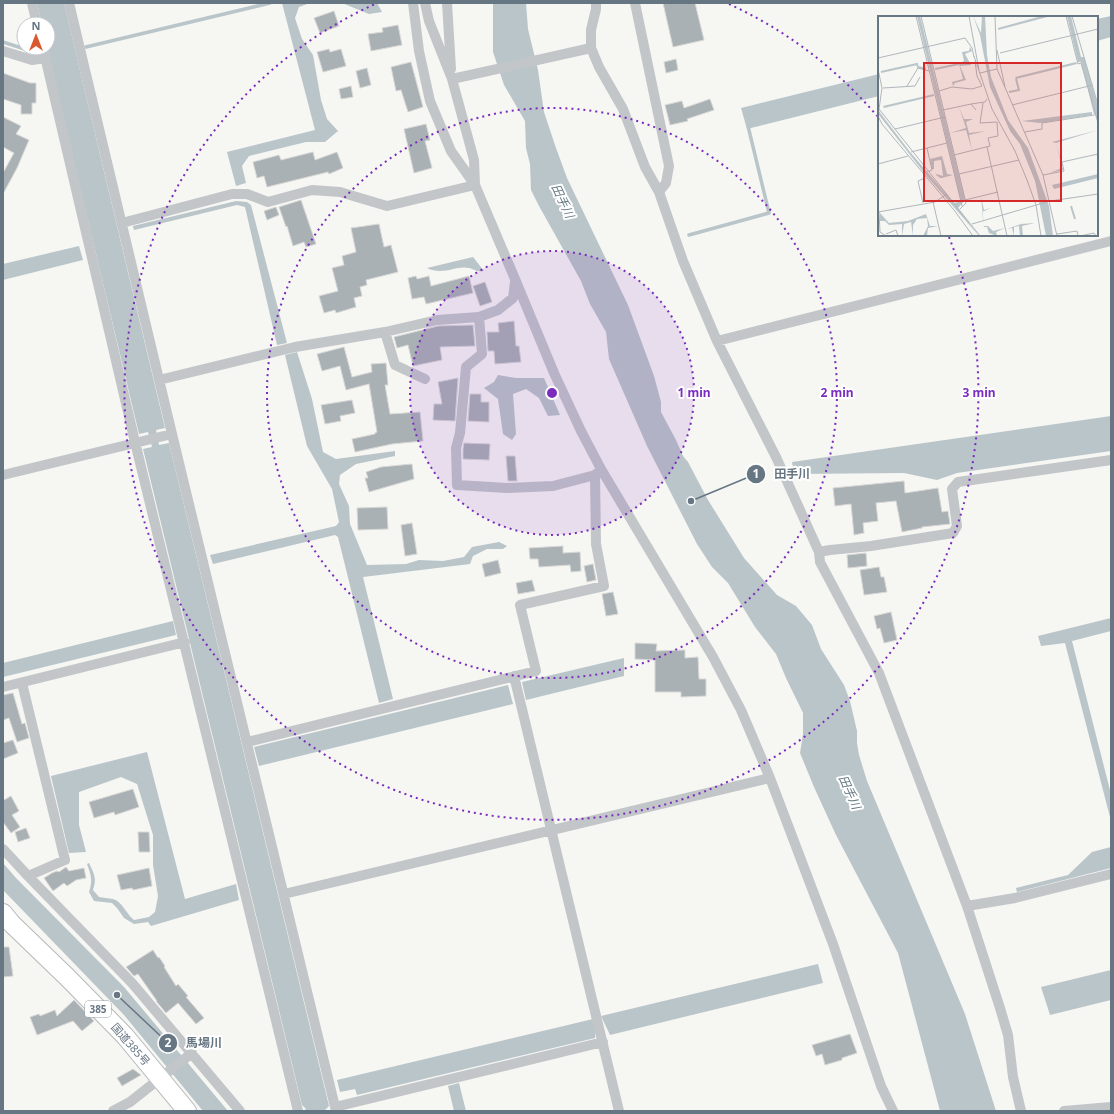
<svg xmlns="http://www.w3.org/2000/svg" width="1114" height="1114" font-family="'Noto Sans','Noto Sans JP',sans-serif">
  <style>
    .water { fill: #bac5c9 }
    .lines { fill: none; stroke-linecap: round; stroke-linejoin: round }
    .stream { stroke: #bac5c9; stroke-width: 3.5 }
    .building { fill: #a9b1b5; stroke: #d8d8d6 }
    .highway-casing { stroke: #b5b8bb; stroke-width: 20 }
    .street { stroke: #c2c6c9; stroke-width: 10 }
    .highway { stroke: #fff; stroke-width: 18 }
    .ring { fill: none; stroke: #7b2cbf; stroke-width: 2; stroke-dasharray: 2 4 }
    .labels { text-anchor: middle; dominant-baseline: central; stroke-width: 4; stroke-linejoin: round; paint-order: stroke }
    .shield { fill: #fff; stroke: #959fa8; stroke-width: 1 }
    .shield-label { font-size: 10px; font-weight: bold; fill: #677683 }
    .street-label { font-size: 11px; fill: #677683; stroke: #fff }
    .water-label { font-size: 12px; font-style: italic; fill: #63777f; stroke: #fff }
    .inset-river { fill: none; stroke: #bac5c9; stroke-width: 2 }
    .inset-road { fill: none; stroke: #b0b7bc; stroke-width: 1 }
    .view { fill: #d62828; fill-opacity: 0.15; stroke: #d62828; stroke-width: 2 }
    .inset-edge { fill: none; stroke: #677683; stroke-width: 2 }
    .centre { fill: #7b2cbf; stroke: #fff; stroke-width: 2 }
    .ring-label { font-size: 12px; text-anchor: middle; font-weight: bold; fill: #7b2cbf; stroke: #fff; stroke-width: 4; stroke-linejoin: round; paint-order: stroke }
    .leader { fill: none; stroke: #677683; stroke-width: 1.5 }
    .callout-dot { fill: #677683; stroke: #fff; stroke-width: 1.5 }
    .mark-label { font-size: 12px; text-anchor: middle; font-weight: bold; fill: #fff }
    .callout-label { font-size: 12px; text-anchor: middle; font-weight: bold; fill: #677683; stroke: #fff; stroke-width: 4; stroke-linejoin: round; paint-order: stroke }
  </style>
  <rect width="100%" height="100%" fill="#f6f6f3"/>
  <path class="water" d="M37 3H64L165 428 156 430 159 445 169 443 329 1106 324 1111H304L306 1109 302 1105 143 449 152 447 148 432 139 434 47 48 48 24H42Z
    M282 3H310L299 7 295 18 302 39 313 55 321 100 327 119 338 131 325 142H306L249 156 242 166 246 183 236 186 227 152 315 130Z
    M342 3H377L382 12 369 14Z
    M493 3H526L528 29 538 70 544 112 556 148 567 178 628 305 654 376 661 402V412L676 440 683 456 688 462 708 500 744 558 777 595 796 606 812 625 821 649 844 685 850 701 857 731V743L859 755 867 781 965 1014 996 1111H940L898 953 836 835 814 787 800 753 803 734V713L786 678 776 654 755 627 728 583 712 567 697 544 647 446 609 359 606 332 590 304 581 281 539 206 531 190 530 164 526 148 525 121 504 85 493 52Z
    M1111 16V37L1097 41V19Z
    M879 74V96L747 129 741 108Z
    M236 201 247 202 251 205 287 343 277 345 245 207 237 205 134 230 133 226Z
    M79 246 83 260 3 280V264Z
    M473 257 484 271C476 272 476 270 469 268 456 265 443 276 427 268Z
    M297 352 312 399 323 452 336 459 395 451V456L356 464 340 475 339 484 349 506 350 524 367 565 406 564 419 560 443 561 464 557 472 547 499 542 507 546 503 549H487L473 556 470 564 363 577 393 699 379 703 338 537 335 535 213 564 210 555 336 526 339 522 332 489 307 446 285 355Z
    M498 375 516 378H544L560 415 548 416 539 398 526 389 513 394 516 434 512 440 503 434 498 399 484 388 494 382Z
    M1111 416V451L957 473 937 480 904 473 794 474 792 462Z
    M1111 618V631L1072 641 1111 794V821L1065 643 1041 646 1038 636Z
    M173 621 176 635 3 677V663Z
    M624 658V676L526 700 522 682Z
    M508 685 513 704 259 766 254 747Z
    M147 752 185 899 236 884 239 900 151 926 148 922 134 924 124 918 117 908 112 903 94 901 89 892C93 880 91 875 87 864L89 863C94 874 97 878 93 890L99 897C103 898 108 898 113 899 123 902 126 914 134 920L149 917 155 912 158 896 153 865V835L137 784 121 777 79 792V825L86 852 69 853 51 776Z
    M1111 847V868L1017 892 1016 888 1068 875 1092 852Z
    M3 863 16 878 124 987 228 1111H203L124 1015 3 890Z
    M818 964 823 983 610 1035 601 1016Z
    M1111 970V1000L1050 1015 1041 987Z
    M593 1019 595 1028V1038L357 1095 355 1089 340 1092 337 1080Z
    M459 1083 466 1111H454L448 1086Z"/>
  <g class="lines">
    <path class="stream" d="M3 42 34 52
      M86 47 270 3
      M689 235 769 213 748 126"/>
  </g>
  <path class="building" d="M663 3H695L704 40 673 47Z
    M334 11 339 26 320 33 314 18Z
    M398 25 402 45 371 51 368 34 383 32 382 28Z
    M329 49 330 52 341 49 346 66 323 72 317 52Z
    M676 59 678 70 666 73 664 62Z
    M411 62 423 107 408 112 401 90 396 91 391 67Z
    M367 68 371 85 360 88 356 71Z
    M3 73 30 83H36V103H32V114H21V105L3 99Z
    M351 86 353 97 341 99 339 89Z
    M710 99 714 110 687 119 688 121 670 125 665 105 682 101 684 108Z
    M3 117 21 126 16 134 29 140 17 168 3 194V173L14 153 3 147Z
    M426 124 430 140 425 141 432 168 414 173 404 129Z
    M313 152 315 160 337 152 343 168 329 174 328 172 267 187 264 176 257 178 253 162 279 155 281 160Z
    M301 200 316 244 306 247 304 242 293 246 287 226 286 227 279 207Z
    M276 207 279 215 267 220 264 211Z
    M379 224 384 247 391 245 398 272 366 280 367 285 360 287 362 296 354 298 356 307 336 313 335 310 324 313 319 296 338 291 332 268 344 265 342 256 356 252 351 228Z
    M416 276 417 279 429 276 431 286 469 276 473 293 426 304 424 297 412 299 408 278Z
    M485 282 492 302 480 306 473 286Z
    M514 321 516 346H519L521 362 495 364 494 351H488L487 332H499L498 323Z
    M473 325 475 346 440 347 442 360 413 366 408 345 397 348 394 337 438 326Z
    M344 347 352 377 372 372 371 364 386 363 388 385H385L390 414 420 412 423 441 392 444 355 452 352 439 375 434V433L377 432 369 384 346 390 340 366 322 371 317 354Z
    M458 378 455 421 433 420 434 404H442L438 382Z
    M470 394H481V402H489V422L468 421Z
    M352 400 355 413 340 416 341 421 325 424 321 405Z
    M464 443 490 444 489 460 463 459V449Z
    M506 456H515L517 481H508Z
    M412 464 414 479 369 492 365 478H368L366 472 381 467Z
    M904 481 905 493 938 488 942 512 948 511 950 524 922 527V528L902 532 896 501 876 503 878 521 863 523 864 533 854 535 851 504 835 506 833 488Z
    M387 507 388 529 358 530 357 508Z
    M412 523 417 554 405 556 401 525Z
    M563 546V553L580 552 581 571 571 572 570 565 539 567 538 559H530L529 548Z
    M866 553 867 566 848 568 847 555Z
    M498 560 501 573 485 577 482 564Z
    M593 564 596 580 587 582 584 566Z
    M879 567 881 577H884L887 592 864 595 860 570Z
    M532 580 535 591 518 594 516 583Z
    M613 592 618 614 606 616 602 594Z
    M891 612 897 640 884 643 880 628 877 629 874 616Z
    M635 643 657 644 656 651 685 650V658L698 657 699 679H706V696L681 697V692H655V660L635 659Z
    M13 693 22 724 25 723 29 738 17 742 9 718 3 720V695Z
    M13 740 18 753 3 759V743Z
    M133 789 139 807 115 815 114 812 94 818 89 802Z
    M11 796 19 811 12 815 20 827 11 833 3 822V798L4 800Z
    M26 828 30 838 18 842 15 832Z
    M138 832H149L150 852H139Z
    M66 867 69 871 84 868 86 878 76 880 67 886 64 883 53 891 44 878 52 873 57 871 59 872Z
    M149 868 152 886 133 890 132 888 121 890 117 875Z
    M3 947H9L13 976 3 977Z
    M153 950 158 958 159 957 165 966 164 967 176 986 178 984 188 996 186 997 204 1018 196 1024 178 1003 166 1013 156 1001H157L138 974 134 976 126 967Z
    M74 1000 94 1021 82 1031 73 1021 37 1035 30 1017 39 1014 40 1016 55 1010 57 1016Z
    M850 1034 857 1053 842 1058V1060L825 1065 822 1054 816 1056 812 1045Z
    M133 1069 141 1075 122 1086 117 1078Z"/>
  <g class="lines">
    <g class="highway-casing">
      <path id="highway" d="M3 913 12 924 67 977 125 1036 187 1111"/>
    </g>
    <path class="street" d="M32 3 37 24
      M69 3 172 434 336 1111
      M425 3 429 21 452 79 474 160 475 185 515 279 554 373 581 431 601 469 713 657 741 710 770 778 833 944 881 1086 893 1111
      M447 3 451 69
      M596 3V9L591 30V48L599 67 623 109 645 167 659 192 683 261 717 341 776 457 819 552 820 562 879 673 967 906 1000 1008 1008 1035 1013 1077 1021 1111
      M635 3 669 166 666 183 659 192
      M43 48 135 442 298 1111
      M3 51 32 60 45 58
      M452 79 591 48
      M122 223 232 194H247L268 202 312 190 340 192 387 206 475 185 451 151 430 101 419 51 413 3
      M479 317 482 354 466 367 460 433 456 448 457 485 507 488 553 486 595 475 599 471
      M717 341 1111 241
      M425 379 395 365 385 332 437 320 479 317 498 310 513 298 515 282
      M159 380 295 347 385 332
      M3 475 172 434
      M819 552 830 550 871 546 953 533 957 526 952 489 958 482 1111 460
      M514 676 619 1111
      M22 683 65 860 28 876
      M3 687 185 642
      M247 742 536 671 520 605 604 586 596 544 595 475
      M3 849 28 876 132 983 240 1111
      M284 894 770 778
      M967 906 1015 898 1111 874
      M335 1107 603 1042
      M113 1111 130 1102 192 1053
      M1064 1111 1111 1107"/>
    <use href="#highway" class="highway"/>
  </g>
  <circle cx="552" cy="393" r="142" fill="#7b2cbf" fill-opacity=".12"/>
  <g class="ring">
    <circle cx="552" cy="393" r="142"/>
    <circle cx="552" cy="393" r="285"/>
    <path d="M729 4A427 427 0 0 1 877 116M949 237A427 427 0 1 1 375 4"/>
  </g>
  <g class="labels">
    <rect class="shield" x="85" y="1001" width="26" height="16" rx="3"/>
    <g class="shield-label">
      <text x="98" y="1009">385</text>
    </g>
    <g class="street-label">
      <text transform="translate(131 1044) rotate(49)">国道385号</text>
    </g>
    <g class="water-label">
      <text transform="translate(563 201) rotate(65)">田手川</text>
      <text transform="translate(850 792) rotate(66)">田手川</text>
    </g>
  </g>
  <g transform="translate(878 16)">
    <rect width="220" height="220" fill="#f6f6f3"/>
    <path d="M39 0H42L87 184 80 192 101 220 47 158 1 99 0 94 32 136 76 187 83 185ZM95 0 103 17 104 0H107L109 39 113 61 130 104 150 132 171 190 175 220H168L157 165 142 128 132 115 112 71 102 19ZM164 0H173L120 14V12ZM189 0H193L203 41H206L220 91V103L216 98 203 46H200ZM92 31 94 35 87 38 93 49 82 50 88 64 77 67 75 70 74 66 85 63 81 48 86 45 84 36 91 35ZM198 46 199 48 138 63 137 61ZM56 78V80L6 92 5 90ZM81 91 86 103H95L88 106 91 117 108 115 91 119 94 134 88 114 72 117 88 112ZM214 96V99L162 107 144 105ZM220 114 178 127 185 153V154L171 157 184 152 178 127 174 126ZM64 140 69 158 75 159 64 162H62L58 159 57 154 58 158 65 160 63 144 56 145V153H54L52 143ZM220 158V162L176 173 174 169ZM103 181 106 194 113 192 104 196 106 210H110L115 215 127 212 118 216 119 220 111 217 109 211H106ZM2 197 11 207 30 205 48 198 52 210H60L50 212 49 219 45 220 50 210 49 202 39 203 35 209V220L33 206 26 208 24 220V208L11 209 7 205H2ZM157 207 144 210 145 220H142L141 210 136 211V220L134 212 129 213 143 208Z" fill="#bac5c9"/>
    <path class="inset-river" d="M57 53 81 48M3 56 39 48 40 51 48 53M131 76 141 74 138 63M193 190 197 203"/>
    <path class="inset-road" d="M38 0 84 190M43 0 88 187 82 193M91 0 101 54M117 0 119 53 165 159 179 220M188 0 200 48 203 47 220 107M194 0 220 89M119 34 127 71M122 37 220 13M96 40 114 93 137 135 149 164 158 189 163 220M0 42 87 22 94 32 96 41M0 53 4 72 0 100 4 108 76 194 95 220M102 57 119 53M29 70 40 52 51 55M5 72 37 70 42 61M61 75 74 71 94 73 104 70 99 60 97 45M105 87 102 107 119 106M134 89 215 69M1 93 102 220M65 94 93 88M98 94 93 88 107 86 109 83M17 113 67 101M147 116 164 113V107L216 99M109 131 129 220M49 132 54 154 49 156M33 136 69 127M76 139 112 130 110 122 120 120 119 106M0 148 30 140M81 158 141 144M165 159 186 155 184 146 220 138M87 184 120 176M55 186 63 220M45 187 40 165 47 162M0 196 57 186 69 178M1 196 2 216 8 220M94 208 172 185 220 178M8 218 18 214 20 220M179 218 199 215 200 220M202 220 216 217 218 220"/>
    <path class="view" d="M46 47H183V185H46Z"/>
    <rect width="220" height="220" class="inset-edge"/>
  </g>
  <circle cx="552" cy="393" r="6" class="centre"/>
  <g class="ring-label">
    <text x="694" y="397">1 min</text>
    <text x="837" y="397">2 min</text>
    <text x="979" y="397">3 min</text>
  </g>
  <path class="leader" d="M691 501L756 474M117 995L168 1043"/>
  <g class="callout-dot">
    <circle cx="691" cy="501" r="4"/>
    <circle cx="117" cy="995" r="4"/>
    <circle cx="756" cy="474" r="10"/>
    <circle cx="168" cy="1043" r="10"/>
  </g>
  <g class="mark-label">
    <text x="756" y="478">1</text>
    <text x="168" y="1047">2</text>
  </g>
  <g class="callout-label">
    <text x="792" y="478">田手川</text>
    <text x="204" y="1047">馬場川</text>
  </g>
  <rect width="1114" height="1114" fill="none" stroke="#677683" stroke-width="8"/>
  <g transform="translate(36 36)"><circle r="19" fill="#ffffff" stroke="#c2c8cd"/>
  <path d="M0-3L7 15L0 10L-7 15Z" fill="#db582e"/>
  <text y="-6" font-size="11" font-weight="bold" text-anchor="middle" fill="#677683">N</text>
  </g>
</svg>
